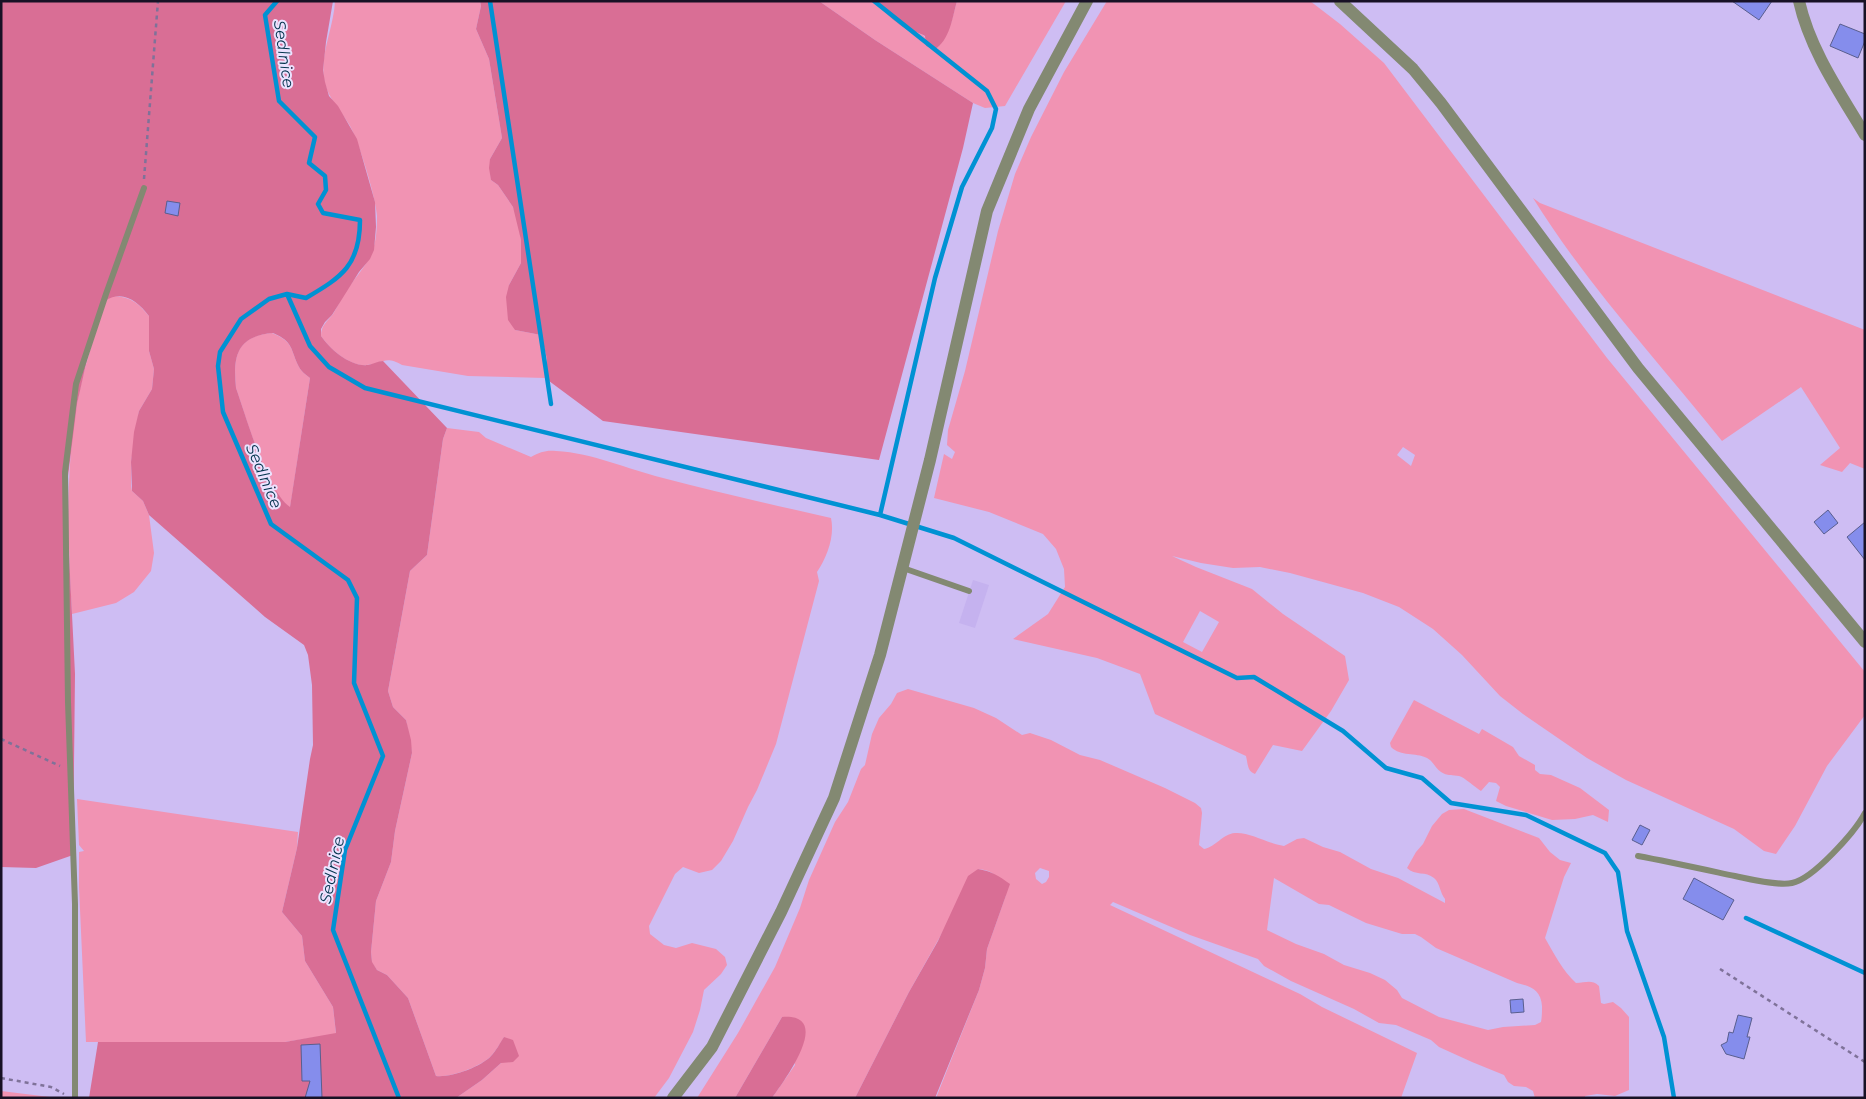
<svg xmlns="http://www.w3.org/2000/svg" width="1866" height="1099" font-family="Montserrat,sans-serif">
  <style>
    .built { fill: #c5b2ef }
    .green { fill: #f193b3; fill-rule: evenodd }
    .forest { fill: #d96e95; fill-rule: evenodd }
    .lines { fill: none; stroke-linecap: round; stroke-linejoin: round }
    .stream { stroke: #0092d3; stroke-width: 4.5 }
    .building { fill: #858dec; stroke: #595e8e }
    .path { stroke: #7f7299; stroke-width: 2.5; stroke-dasharray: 4 4; stroke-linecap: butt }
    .service { stroke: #838972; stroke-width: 6 }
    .minor { stroke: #838972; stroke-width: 12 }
    .tertiary { stroke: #838972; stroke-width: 12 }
    .labels { text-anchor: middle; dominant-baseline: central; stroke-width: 4; stroke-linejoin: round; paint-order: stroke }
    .water-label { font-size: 16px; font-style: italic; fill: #00324c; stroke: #ebe3ff }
  </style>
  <rect width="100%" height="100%" fill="#cebdf3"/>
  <path class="built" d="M973 580 989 585 975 628 959 623Z"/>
  <path class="green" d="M335 1H480L481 6 476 29 489 59 502 138 490 159 491 180 498 185 513 207 518 220 521 240V263L509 285 515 330 541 335 547 359 545 378 468 376 402 365C385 355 382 364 367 365 350 367 330 349 321 336 321 325 327 322 333 314 338 306 341 298 346 291 368 260 377 257 377 216 376 198 359 142 350 126 342 112 329 99 325 84 318 57 334 28 335 1Z
    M819 1H874C884 11 894 22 906 29 912 32 919 32 925 37L926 46 934 50 951 23 957 1H1066L1005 106 985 108 973 103 875 40Z
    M1107 1H1310L1340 24 1384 63 1607 358 1865 672V715L1827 766 1795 826 1776 854 1764 851 1734 829 1626 780 1587 758 1523 714 1500 696 1462 655 1433 629 1399 607 1363 593 1290 573 1260 567 1233 568 1201 563 1172 556 1196 567 1252 589 1283 614 1345 656 1349 680 1331 711 1302 751 1273 745 1255 774C1247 771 1248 764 1246 756L1155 714 1140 674 1097 658 1013 639 1048 614 1065 587 1064 569 1056 549 1043 534 989 512 934 498 944 454 952 459 955 452 947 445 948 430 965 371 998 231 1015 174 1031 137 1064 72ZM1403 447 1415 455 1411 466 1397 455ZM1200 611 1219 622 1202 652 1183 642Z
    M1533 198 1540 203 1865 330V469L1850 463 1842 472 1820 465 1840 448 1801 387 1722 441C1658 361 1587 285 1533 198Z
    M112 296C131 297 137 302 149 316V351L154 369 152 389 139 411 131 462V486L132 491 143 501 149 515 154 553 151 571 134 592 116 603 72 614C68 544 65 473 77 404 83 369 95 335 105 301Z
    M272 333C294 342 290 349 299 367 301 371 306 375 310 378L290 508C267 491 246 417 236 388 233 357 236 336 272 333Z
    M447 428 479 432 486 438 531 457C540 452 546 450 556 451 593 453 627 469 663 478 719 493 775 505 831 518 835 536 827 557 817 572L819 581 776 744 757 790 748 807 733 841 721 861 712 870 699 873 683 867 675 874 649 926 650 934 664 945 676 948 692 943 716 949 725 957 727 965 721 974 704 990 700 1010 693 1032 669 1078 654 1098H456L482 1080 501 1063 504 1037C500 1044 495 1052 490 1057 479 1067 450 1078 436 1076L408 998 387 975 377 970 372 963 371 952 376 901 391 862 395 831 412 753 406 720 393 707 388 691 410 571 427 555 443 439Z
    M908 689 974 708 996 718 1022 735 1030 733 1051 740 1080 755 1100 760 1165 788 1195 803 1201 808 1202 813 1199 845 1204 849C1216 847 1222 834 1235 833 1251 832 1268 844 1284 846L1297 839 1304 838 1323 847 1340 852 1371 869 1398 878 1445 903V899C1440 893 1440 883 1434 878 1426 871 1415 876 1407 868L1416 852 1423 844 1432 826 1442 814 1449 810 1464 809 1539 838 1550 852 1560 860 1571 863 1564 877 1545 938C1554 954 1563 971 1576 983 1586 983 1591 979 1599 986L1601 1003 1604 1004 1613 1002 1621 1008 1629 1017V1090L1615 1096 1597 1094 1585 1096V1098H1535L1533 1091 1526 1087 1514 1086 1508 1082 1504 1075 1472 1062 1439 1047 1431 1040 1396 1025 1379 1023 1354 1009 1291 981 1264 966 1258 959 1190 935 1113 902 1110 905 1300 994 1322 1007 1417 1053 1401 1098H936L979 990 985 968 987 949 1006 895C998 879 998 871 978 869L909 992 855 1098H772L795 1065 782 1017 735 1098H697L738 1033 775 967 800 908 809 880 835 822 848 802 861 769 865 765 872 734 879 718 891 704 897 693ZM1040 868 1049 871V877L1046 882 1042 884 1036 879 1035 873ZM1274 878 1319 904 1329 905 1366 923 1402 934H1415L1421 937 1436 948 1517 983C1530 986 1541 990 1542 1006 1542 1011 1542 1017 1541 1022L1535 1025 1503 1027 1488 1030 1439 1017 1402 998 1397 990 1385 980 1370 973 1344 965 1324 954 1296 944 1267 930Z
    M1414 700 1479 734 1482 729 1513 747 1519 756 1535 765V770L1540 774 1551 775 1580 788 1609 810 1608 822 1593 815 1575 819 1552 820 1506 806 1496 801 1500 787 1496 783 1489 782 1481 791C1476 788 1464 777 1459 776 1453 775 1447 776 1441 772 1435 768 1433 761 1427 758 1415 752 1401 757 1391 747L1390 743Z
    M77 799 298 832 297 848 282 912 302 936 305 961 333 1007 336 1034 285 1042H86L79 887V852L84 851 79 845Z
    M1 1091 58 1098H1Z"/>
  <path class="forest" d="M1 1H333L326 42 323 70 325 82 329 96 338 106 357 139 375 202 376 227 374 250 370 259 359 272 332 315 325 322 321 329V336C330 349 350 367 368 365 373 364 378 361 383 361L447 428 443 439 427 555 410 571 388 691 393 707 406 720 411 740 412 753 395 831 391 862 376 901 371 952 372 962 377 970 387 975 408 998 436 1076C450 1078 481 1067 491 1056 496 1051 500 1043 504 1037L513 1040 519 1056 513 1062 501 1063 482 1080 456 1098H89L98 1042H285L336 1033 333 1007 305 961 302 936 282 912 297 848 310 759 313 745 312 685 308 655 304 645 265 617 149 515 143 501 132 491 131 462 134 432 139 411 152 389 154 369 149 351V316C138 302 123 289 105 301L88 355 77 404 68 476 69 555 75 674 73 855 36 868 1 867ZM273 333C294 342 290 349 299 367 301 371 306 375 310 378L290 507C267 491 246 416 236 388 233 357 236 336 273 333Z
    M480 1H819L875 40 973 103 963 148 879 460 603 421 545 378 547 359 541 335 515 330 508 320 506 297 509 285 521 263V240L513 207 498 185 491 180 489 168 490 159 502 138 489 59 476 29 481 6Z
    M874 1H957C952 19 950 40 934 50L926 46 925 36C919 32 912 32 906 29 894 22 884 11 874 1Z
    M978 869C991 871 999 876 1010 884L987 949 985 968 979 990 935 1098H855L909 992 938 941 968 876Z
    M782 1017C835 1013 784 1081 772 1098H735Z"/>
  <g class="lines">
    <path class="stream" d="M277 1 265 15 279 101 315 137 309 163 325 176 326 190 318 204 323 213 360 220C360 265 342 277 306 298L287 294 269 299 241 319 220 352 218 366 223 412 271 524 348 580 357 598 354 683 383 756 345 850 333 930 399 1098
      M490 1 551 404
      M874 1 987 91 996 109 992 128 962 187 935 278 880 515
      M287 294 310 346 329 367 365 388 880 515 954 538 1237 678 1254 677 1343 731 1386 768 1422 778 1451 803 1526 815 1605 853 1618 872 1627 931 1664 1037 1674 1098
      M1746 918 1865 973"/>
  </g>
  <path class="building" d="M1732 1H1772L1759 20Z
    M1840 24 1865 34V41L1858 58 1830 46Z
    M167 201 180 203 178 216 165 213Z
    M1828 510 1838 523 1824 534 1814 522Z
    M1865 522V560L1847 537Z
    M1640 825 1650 830 1642 845 1632 840Z
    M1694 878 1734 900 1723 920 1683 899Z
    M1523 999 1524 1012 1511 1013 1510 1000Z
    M1738 1015 1752 1018 1747 1037H1750L1744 1059 1726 1054 1721 1045 1727 1042 1729 1032 1733 1033Z
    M320 1044 322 1098H305L310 1081H302L301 1045Z"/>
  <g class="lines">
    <path class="path" d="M144 179 158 1
      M1 739 60 766
      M1720 969 1865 1062
      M1 1078 51 1087 64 1094"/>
    <path class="service" d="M903 568 969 591
      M1638 856C1670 862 1702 869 1735 876 1750 879 1777 886 1792 883 1813 879 1855 832 1865 813
      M75 1098V904L68 702 65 472 76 384 106 294 144 188"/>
    <path class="minor" d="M1799 1C1810 50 1840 93 1865 135
      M673 1098 712 1047 781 912 834 798 880 655 930 460 987 211 1029 109 1087 1"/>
    <path class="tertiary" d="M1340 1 1413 69 1441 103 1638 368 1865 642"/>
  </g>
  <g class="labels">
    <g class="water-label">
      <text transform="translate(284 54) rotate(82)">Sedlnice</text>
      <text transform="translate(264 476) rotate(67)">Sedlnice</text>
      <text transform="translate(332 870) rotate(-78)">Sedlnice</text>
    </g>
  </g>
  <rect width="1866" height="1099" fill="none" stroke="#181125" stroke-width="5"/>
</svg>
